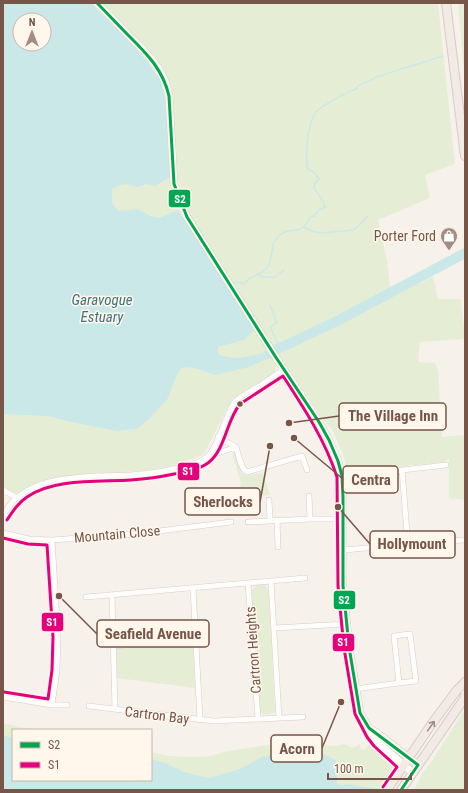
<svg xmlns="http://www.w3.org/2000/svg" width="468" height="793" font-family="'Roboto Condensed',sans-serif">
  <style>
    .green { fill: #e5eed4; fill-rule: evenodd }
    .water { fill: #cbe8e8; fill-rule: evenodd }
    .lines { fill: none; stroke-linecap: round; stroke-linejoin: round }
    .stream { stroke: #cbe8e8; stroke-width: 1.5 }
    .river { stroke: #cbe8e8; stroke-width: 10 }
    .minor-casing { stroke: #d6cdc8; stroke-width: 6 }
    .secondary-casing { stroke: #d6ccc7; stroke-width: 8 }
    .trunk-casing { stroke: #d6cbc6; stroke-width: 10 }
    .minor { stroke: #fefdfc; stroke-width: 5 }
    .secondary { stroke: #fefdfc; stroke-width: 7 }
    .trunk { stroke: #f2eae4; stroke-width: 8 }
    .bus-1-casing { stroke: #fff6ec; stroke-width: 6 }
    .bus-2-casing { stroke: #fff6ec; stroke-width: 6 }
    .bus-1 { stroke: #00a651; stroke-width: 3 }
    .bus-2 { stroke: #e5007d; stroke-width: 3 }
    .oneway { stroke: #a28a7f }
    .bus-dot { fill: #775649; stroke: #fff6ec; stroke-width: 1.5 }
    .labels { text-anchor: middle; dominant-baseline: central; stroke-width: 3; stroke-linejoin: round; paint-order: stroke }
    .poi-label { font-size: 14px; fill: #775649; stroke: #fff6ec; text-anchor: end }
    .street-label { font-size: 14px; fill: #775649; stroke: #fff6ec }
    .water-label { font-size: 15px; font-style: italic; fill: #3c767d; stroke: #fff6ec }
    .leader { fill: none; stroke: #775649; stroke-width: 1.5 }
    .callout-dot { fill: #775649; stroke: #fff6ec; stroke-width: 1.5 }
    .callout { fill: #fff6ec; stroke: #775649; stroke-width: 1.5 }
    .callout-label { font-size: 15px; text-anchor: middle; font-weight: bold; fill: #775649 }
    .line-badge { stroke: #fff6ec; stroke-width: 1.5 }
    .badge-label { font-size: 11px; text-anchor: middle; font-weight: bold; fill: #fff }
  </style>
  <rect width="100%" height="100%" fill="#f7f1eb"/>
  <path class="green" d="M3 3H91L148 62 165 98 170 182 171 193 178 210 277 365 275 372 232 399 204 454 200 456 171 466 143 471 97 473 52 478 39 482 19 493H14L3 488ZM20 20H44V44H20Z
    M101 3H438L455 164 425 175 430 198 378 220 387 260 390 286 389 290 335 321 295 337 292 339 275 349 192 220 184 201 178 181 172 98 168 79 158 61Z
    M458 3H465V86Z
    M433 276 438 299H460L461 301 465 337 462 339 420 342 418 362 435 363 438 370 442 437 465 435V500L449 498V458L444 462 348 472 342 452 333 431 322 418 278 354 285 351 288 347 325 331 333 326 396 291 423 282Z
    M234 452 236 454 241 472 246 475 263 473 270 495 237 498 241 483 232 453Z
    M260 584 265 585 269 592 275 711C270 716 264 716 259 711L251 592 256 585Z
    M193 642 195 688 117 678 116 649Z
    M465 709V790H414L422 774 431 762Z
    M3 723 19 727 40 730H13V780H151V752L170 756 194 757 211 756 228 751 282 743 337 746 344 744 353 748 360 744 361 750 366 748 371 742C376 744 380 747 384 751 400 765 395 778 380 790L344 786 337 790H3Z"/>
  <path class="water" d="M3 3H91L130 42 148 62 161 81 165 98 170 177 155 186 146 184 138 187 126 184 120 185 112 189V203L118 211 138 209 151 216 159 218 178 210 243 309 254 330 244 340 218 347V354C233 361 252 357 268 351L272 357 249 367 215 375 198 369 187 367 182 368 176 377 167 400 150 418 137 429 117 431 71 422 47 416 3 414ZM20 20H44V44H20Z
    M3 735 13 738V780H151V759L165 763 184 772 209 778 240 769 262 757 288 751 323 754 336 760 337 784 344 786 345 784 385 790H3Z"/>
  <g class="lines">
    <path class="stream" d="M304 227 311 231 321 233 354 230 367 217
      M259 274 262 277H275L284 270
      M233 283 238 282 244 284C250 275 264 275 268 266 275 254 268 245 280 235 287 228 296 233 303 227 306 225 308 221 310 217L314 216 319 210 325 207 323 201 314 188 315 183 319 179 314 172 308 169C305 155 307 124 316 112 318 108 339 97 344 94 348 92 352 91 356 89 359 86 356 87 360 85 365 81 371 82 376 77L443 56
      M270 305 277 323 270 327 277 342 278 349"/>
    <path class="river" d="M269 353 337 321 465 253"/>
    <g class="minor-casing">
      <path id="minor" d="M218 437 236 447C239 455 240 468 247 472L302 456 307 470
        M209 456 236 447
        M402 470 408 546
        M349 476 446 465
        M3 490 17 498
        M309 496 310 519
        M269 500 270 520
        M3 517C21 472 91 477 131 475 151 474 171 470 191 465 196 463 203 461 207 457 216 451 226 415 234 403 239 396 249 392 256 388 266 382 275 375 284 369
        M277 520 278 547
        M248 522 310 519H343
        M3 533 29 539 52 540 135 534 231 522
        M52 540 58 637 57 670 52 705
        M343 550 463 540
        M271 581 279 718
        M248 583 258 718
        M193 588 200 720
        M112 595 115 709
        M86 597 305 578
        M274 628 347 624
        M114 646 196 639
        M355 689 399 683 394 636 410 634 416 681 399 683
        M3 697 52 705H67
        M89 706 214 721 303 717"/>
    </g>
    <g class="secondary-casing">
      <path id="secondary" d="M97 3C108 14 119 25 130 37 148 54 165 70 169 96L174 184 181 204 187 217 275 356 319 422 329 440 338 461 342 476 343 497V586L349 647 360 713 369 728 371 734 378 743 413 773
        M369 728 377 733 418 765"/>
    </g>
    <g class="trunk-casing">
      <path id="trunk" d="M446 3 465 156
        M387 790 431 725 457 690 465 682
        M401 790 464 699 465 694"/>
    </g>
    <use href="#minor" class="minor"/>
    <use href="#secondary" class="secondary"/>
    <use href="#trunk" class="trunk"/>
    <g class="bus-1-casing">
      <path id="bus-1" d="M97 3C108 14 119 26 130 37 148 55 163 70 169 96L174 184 187 217 275 356 319 422 329 440 338 461 342 476 343 497V586L349 647 360 713 369 728 418 765 401 790"/>
    </g>
    <g class="bus-2-casing">
      <path id="bus-2" d="M7 520C13 511 18 503 27 497 54 478 100 482 131 480 145 479 160 477 174 474 185 472 198 470 208 463 226 449 226 421 240 404L283 376C304 408 325 440 337 477L338 586 344 648 355 714 367 737 374 746 397 767 383 787
        M3 538 28 544 47 545 53 637 52 670 48 699 4 692"/>
    </g>
    <use href="#bus-1" class="bus-1"/>
    <use href="#bus-2" class="bus-2"/>
  </g>
  <defs><path id="oneway-shaft" d="M-6 0H5M1.5-3L5.5 0L1.5 3" fill="none" stroke-width="1.6" stroke-linecap="round" stroke-linejoin="round"/></defs>
  <use class="oneway" href="#oneway-shaft" transform="translate(431 726) rotate(-55)"/>
  <defs>
    <g id="shop-pin" transform="scale(0.9)"><path d="M0 17L-7.5 6A9.5 9.5 0 1 1 7.5 6Z" fill="#a48c82" stroke="#fff6ec"/><path d="M-5-2.5h2.3a2.7 3.5 0 0 1 5.4 0H5L5.5 6h-11ZM-1.5-2.5h3a1.5 2.3 0 0 0-3 0Z" fill="#fff"/></g>
  </defs>
  <g fill-rule="evenodd">
    <use href="#shop-pin" x="449" y="236"/>
  </g>
  <circle class="bus-dot" cx="240" cy="404" r="3.5"/>
  <g class="labels">
    <g class="poi-label">
      <text x="436" y="236">Porter Ford</text>
    </g>
    <g class="street-label">
      <text transform="translate(117 534) rotate(-5)">Mountain Close</text>
      <text transform="translate(253 650) rotate(-94)">Cartron Heights</text>
      <text transform="translate(157 715) rotate(7)">Cartron Bay</text>
    </g>
    <g class="water-label">
      <text x="102" y="300">Garavogue<tspan x="102" dy="17">Estuary</tspan></text>
    </g>
  </g>
  <path class="leader" d="M289 423L339 416M294 438L343 479M270 446L260 502M338 507L370 544M59 596L97 634M341 702L322 748"/>
  <g class="callout-dot">
    <circle cx="289" cy="423" r="4"/>
    <circle cx="294" cy="438" r="4"/>
    <circle cx="270" cy="446" r="4"/>
    <circle cx="338" cy="507" r="4"/>
    <circle cx="59" cy="596" r="4"/>
    <circle cx="341" cy="702" r="4"/>
  </g>
  <g class="callout">
    <rect x="339" y="403" width="107" height="27" rx="4"/>
    <rect x="343" y="466" width="55" height="27" rx="4"/>
    <rect x="185" y="488" width="75" height="27" rx="4"/>
    <rect x="370" y="531" width="85" height="27" rx="4"/>
    <rect x="97" y="620" width="112" height="27" rx="4"/>
    <rect x="271" y="735" width="51" height="27" rx="4"/>
  </g>
  <g class="callout-label">
    <text x="393" y="421">The Village Inn</text>
    <text x="371" y="485">Centra</text>
    <text x="223" y="507">Sherlocks</text>
    <text x="412" y="549">Hollymount</text>
    <text x="153" y="639">Seafield Avenue</text>
    <text x="297" y="754">Acorn</text>
  </g>
  <g class="line-badge">
    <rect x="168" y="189" width="23" height="19" rx="4" fill="#00a651"/>
    <rect x="177" y="462" width="23" height="19" rx="4" fill="#e5007d"/>
    <rect x="333" y="590" width="23" height="20" rx="4" fill="#00a651"/>
    <rect x="41" y="612" width="23" height="20" rx="4" fill="#e5007d"/>
    <rect x="332" y="633" width="23" height="19" rx="4" fill="#e5007d"/>
  </g>
  <g class="badge-label">
    <text x="180" y="203">S2</text>
    <text x="188" y="475">S1</text>
    <text x="344" y="604">S2</text>
    <text x="52" y="626">S1</text>
    <text x="343" y="646">S1</text>
  </g>
  <rect width="468" height="793" fill="none" stroke="#775649" stroke-width="8"/>
  <rect x="12" y="729" width="140" height="52" fill="#fff6ec" stroke="#c9b6ab"/>
  <rect x="20" y="742" width="20" height="6" fill="#00a651" stroke="#c9b6ab"/>
  <text x="48" y="749" font-size="12" fill="#775649">S2</text>
  <rect x="20" y="762" width="20" height="6" fill="#e5007d" stroke="#c9b6ab"/>
  <text x="48" y="769" font-size="12" fill="#775649">S1</text>
  <g transform="translate(32 32)"><circle r="19" fill="#fff6ec" stroke="#c9b6ab"/>
  <path d="M0-3L7 15L0 10L-7 15Z" fill="#a48c82"/>
  <text y="-6" font-size="11" font-weight="bold" text-anchor="middle" fill="#775649">N</text>
  </g>
  <path d="M328 773v6h83v-6" fill="none" stroke="#775649" stroke-width="2"/>
  <text x="334" y="773" font-size="12" fill="#775649" stroke="#fff6ec" stroke-width="3" paint-order="stroke">100 m</text>
</svg>
